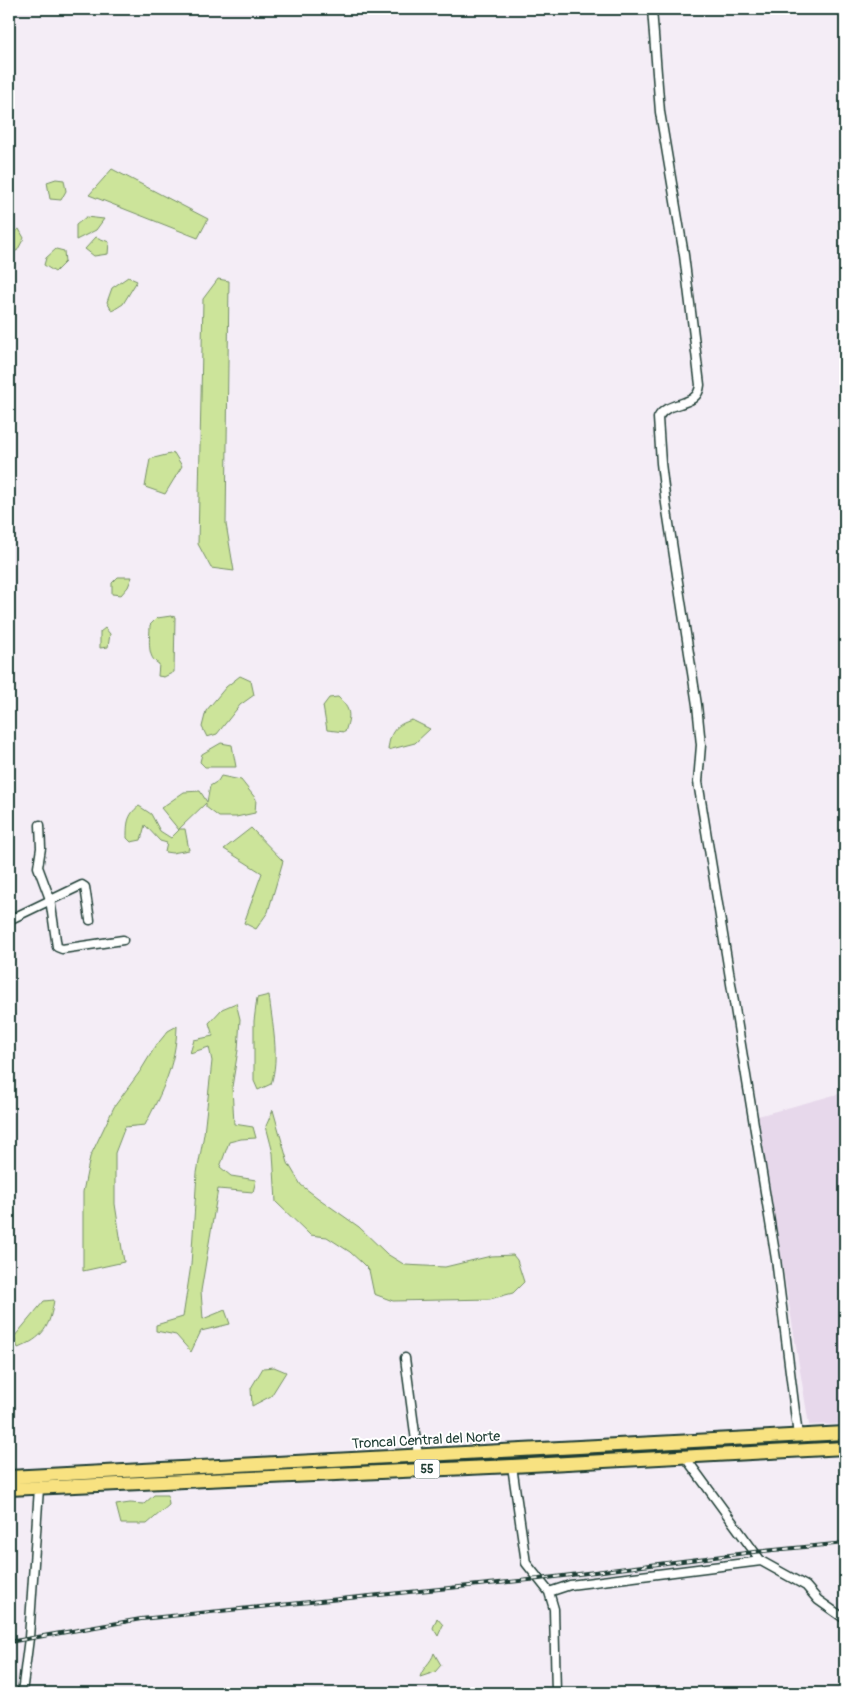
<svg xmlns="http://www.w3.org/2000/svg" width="854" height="1702" font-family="Pangolin,sans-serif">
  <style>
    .built { fill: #e7d8eb }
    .green { fill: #cce49a; stroke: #769067 }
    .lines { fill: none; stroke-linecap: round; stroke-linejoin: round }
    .minor-casing { stroke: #1f3d34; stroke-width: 11 }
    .trunk-casing { stroke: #1f3d34; stroke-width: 16 }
    .minor { stroke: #fff; stroke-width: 8 }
    .trunk { stroke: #f8e281; stroke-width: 12 }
    .rail-casing { stroke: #1f3d34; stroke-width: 4 }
    .rail { stroke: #fff; stroke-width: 2; stroke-dasharray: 5.5; stroke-linecap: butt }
    .labels { text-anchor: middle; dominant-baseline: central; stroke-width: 4; stroke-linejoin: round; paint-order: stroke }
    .shield { fill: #fff; stroke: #627771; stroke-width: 1 }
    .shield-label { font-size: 12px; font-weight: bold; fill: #1f3d34 }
    .street-label { font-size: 14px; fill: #1f3d34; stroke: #fff }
  </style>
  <rect width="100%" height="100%" fill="#f4edf6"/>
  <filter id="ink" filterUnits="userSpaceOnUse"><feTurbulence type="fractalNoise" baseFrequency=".02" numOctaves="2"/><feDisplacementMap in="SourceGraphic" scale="10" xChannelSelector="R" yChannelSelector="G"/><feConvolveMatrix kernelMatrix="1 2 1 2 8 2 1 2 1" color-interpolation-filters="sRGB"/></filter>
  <g filter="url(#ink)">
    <path class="built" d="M845 1092V1424L809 1425 758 1116Z"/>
    <path class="green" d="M112 169 208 219 198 238 89 195Z
      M56 179 64 180 66 191 61 200 50 199 47 182Z
      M86 217 104 219 96 230 76 240V225Z
      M19 229 24 238 17 251 9 249V235Z
      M96 237 109 242 108 254 94 256 85 249Z
      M56 249 64 251 65 262 55 272 44 265 46 258Z
      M128 277 137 281 123 304 112 311 107 302 112 288Z
      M218 279 229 281 226 524 234 571 211 568 198 544 203 299Z
      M174 453 182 466 165 494 145 487 150 459Z
      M118 577H132L128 587 121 595 112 594V583Z
      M171 616 175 617 174 672 164 677 158 676 159 664C146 658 150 638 150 625L157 618Z
      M105 628 110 634 108 647 100 648V632Z
      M240 676 251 681 254 695 240 705 217 734 207 737 202 727 206 711 226 687Z
      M338 697C351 710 351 714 345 732L327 730 323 706 329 698Z
      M412 720 430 729 415 743 388 750C390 732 395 725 412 720Z
      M221 743 232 745 236 767H205L200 762 202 754Z
      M221 776 241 780 256 799 255 813 236 817H219L206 807V803L179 829H185L189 850 172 853 165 852 167 843 160 841 145 825 141 840 131 842 127 838C127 824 127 815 139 806L151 814 160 831 171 838 179 830 161 808 184 792 200 791 207 802 210 786 218 781Z
      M251 828 283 861 268 912 256 929 244 923 262 873 224 849Z
      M269 995C272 1023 280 1057 271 1084L258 1090 254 1081V1021L257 998Z
      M236 1003 240 1019 238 1050 232 1087 234 1124 253 1127 256 1138 241 1139 229 1142 220 1167 231 1176 256 1180 253 1192 218 1189 201 1291 203 1319 225 1310 230 1324 201 1331 191 1352 176 1335 156 1331V1325L183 1317 191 1265 197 1173 204 1134 212 1061 209 1047 190 1053 194 1040 213 1036 209 1023 222 1009Z
      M177 1026C176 1065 162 1092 145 1125L125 1127 115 1153V1204L124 1262 83 1271V1192L90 1157 114 1107 141 1070 155 1047 168 1031Z
      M273 1110 288 1163 301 1185 318 1198 359 1227 387 1254 405 1265 445 1267 491 1256 513 1255 517 1260 524 1282 513 1293 490 1299 393 1301 374 1294 369 1270 362 1263 350 1252 327 1237 310 1235 276 1202 273 1153 266 1126Z
      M54 1300C50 1327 43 1338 18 1348L14 1337 44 1301Z
      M274 1367 286 1372 271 1396 252 1406 251 1388 263 1368Z
      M154 1495H168L169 1505 147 1524H121L116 1505 130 1503 144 1504Z
      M437 1618 443 1625 438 1636 433 1628Z
      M434 1653 441 1665 435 1672 420 1677C423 1667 431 1663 434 1653Z"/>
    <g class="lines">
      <g class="minor-casing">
        <path id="minor" d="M652 9 660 112 684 255 700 385C698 409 667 399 658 418L661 463 666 504 697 705 701 745 698 782 776 1259 798 1436
          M40 825 41 848 38 867 50 899 57 947 62 949 123 940
          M9 920 82 885 85 887 90 920
          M405 1358 418 1456
          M685 1457 761 1561 806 1586 818 1600 845 1619
          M512 1466 526 1563 549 1592 554 1609 556 1693
          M549 1592 570 1585 761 1561
          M22 1693 29 1638 39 1488"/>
      </g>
      <g class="trunk-casing">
        <path id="trunk" d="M9 1477 845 1433
          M9 1489 512 1466 845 1448"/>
      </g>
      <use href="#minor" class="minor"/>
      <use href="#trunk" class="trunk"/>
      <g class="rail-casing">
        <path id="rail" d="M9 1642 141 1619 539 1579 754 1552 845 1543"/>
      </g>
      <use href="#rail" class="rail"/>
    </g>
  </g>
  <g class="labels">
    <rect class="shield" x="414.5" y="1459.5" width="25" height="19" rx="4"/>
    <g class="shield-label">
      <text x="427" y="1469">55</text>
    </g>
    <g class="street-label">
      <text transform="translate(426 1440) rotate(-3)">Troncal Central del Norte</text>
    </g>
  </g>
  <rect width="854" height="1702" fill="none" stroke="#fff" stroke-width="30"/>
  <rect x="15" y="15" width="824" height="1672" fill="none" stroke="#1f3d34" stroke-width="2" filter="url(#ink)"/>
</svg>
